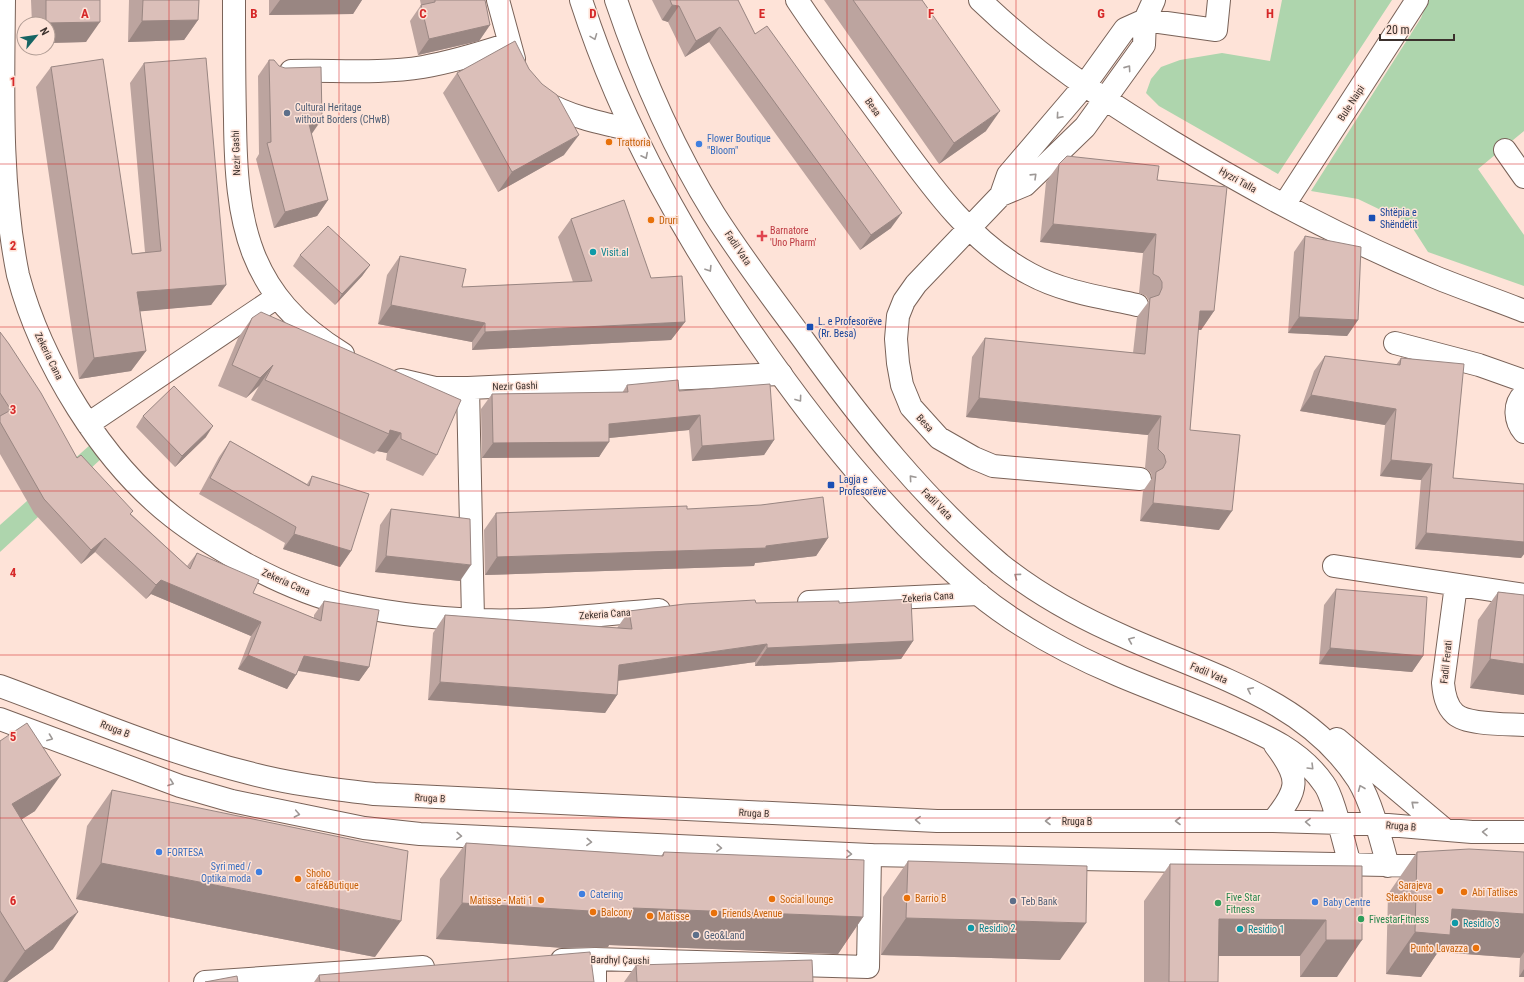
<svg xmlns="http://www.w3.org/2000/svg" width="1524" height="982" font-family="'Roboto Condensed',sans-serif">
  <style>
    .green { fill: #aed5ad }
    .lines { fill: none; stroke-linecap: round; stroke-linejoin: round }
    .minor-casing { stroke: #796258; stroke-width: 24 }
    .major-casing { stroke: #796258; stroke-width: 24 }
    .minor { stroke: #fff; stroke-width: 22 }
    .major { stroke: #fff; stroke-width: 22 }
    .wall { fill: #bca49f }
    .shaded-wall { fill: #998682 }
    .building { fill: #dbbfb9; stroke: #998682 }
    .oneway { stroke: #9d9896 }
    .grid { fill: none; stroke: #d62828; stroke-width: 1; stroke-opacity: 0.55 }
    .service-dot { fill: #5c6f8a; stroke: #fee3d8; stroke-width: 1.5 }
    .food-dot { fill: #e8710a; stroke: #fee3d8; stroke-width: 1.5 }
    .shop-dot { fill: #3f7fe0; stroke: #fee3d8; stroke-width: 1.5 }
    .transit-dot { fill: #1a4fb4; stroke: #fee3d8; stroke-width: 1.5 }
    .health-dot { fill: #e0444e; stroke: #fee3d8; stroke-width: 1.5 }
    .culture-dot { fill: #0f9aa8; stroke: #fee3d8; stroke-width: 1.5 }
    .leisure-dot { fill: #2e9e5b; stroke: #fee3d8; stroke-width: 1.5 }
    .labels { text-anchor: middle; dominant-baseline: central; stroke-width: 3; stroke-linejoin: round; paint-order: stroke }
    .street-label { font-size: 10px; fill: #3b312d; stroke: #fee3d8 }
    .service-label { font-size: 10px; fill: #4e5e75; stroke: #fee3d8; text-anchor: start }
    .shop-label { font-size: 10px; fill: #366cbe; stroke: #fee3d8; text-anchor: start }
    .food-label { font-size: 10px; fill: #c56008; stroke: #fee3d8; text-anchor: start }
    .transit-label { font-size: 10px; fill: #164399; stroke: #fee3d8; text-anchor: start }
    .health-label { font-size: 10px; fill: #be3a42; stroke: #fee3d8; text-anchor: start }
    .culture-label { font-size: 10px; fill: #0d838f; stroke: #fee3d8; text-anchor: start }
    .leisure-label { font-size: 10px; fill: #27864d; stroke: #fee3d8; text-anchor: start }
    .grid-label { font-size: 13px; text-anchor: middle; font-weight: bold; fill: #d62828; stroke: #fee3d8; stroke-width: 3; stroke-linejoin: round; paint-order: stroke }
  </style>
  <rect width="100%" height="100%" fill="#fee3d8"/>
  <path class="green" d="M1282 0H1392L1278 174 1159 106 1146 93 1151 79 1161 67 1180 60 1222 53 1270 61Z
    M1428 0H1524V131L1478 169 1524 235V286L1428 252 1410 224 1358 199 1311 191 1421 18Z
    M90 445 102 458 0 552V525Z"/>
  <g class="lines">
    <g class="minor-casing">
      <path id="minor" d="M4 0C3 91 0 186 18 275 41 362 102 462 173 517 196 535 221 550 246 564 278 581 311 596 346 604 404 616 465 622 524 620 569 619 614 613 659 610
        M234 0C234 40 234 79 235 119 236 223 247 295 343 354
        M498 0 514 59
        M797 0C824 41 854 80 883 120 925 177 966 240 1030 274 1063 292 1101 297 1137 305
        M980 0C1039 57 1101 98 1171 141 1255 192 1344 239 1435 277 1464 289 1494 299 1524 311
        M291 71C335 70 380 74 423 67 452 62 481 53 509 44
        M541 100C570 117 600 123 632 130
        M1505 150 1524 177
        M1001 195 1025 185 1085 127 1144 45 1145 20 1154 0
        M1284 205 1417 0
        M1395 343 1479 365 1524 381
        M401 380 435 388H468L781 374
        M468 388 473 619
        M1524 394C1513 405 1515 421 1524 432
        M88 424 277 297
        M1140 479 993 466 974 458 939 438 911 407 902 385 898 363 896 339 898 316 904 301 916 284 1001 195 1008 175 1084 86 1125 29 1145 20 1216 30 1219 0
        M1334 566 1524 595
        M1456 585 1443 683C1444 694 1446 706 1455 714 1467 725 1507 724 1524 725
        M809 602 979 594
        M595 959V982
        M562 960 595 959 868 967 870 855
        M205 982 423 967"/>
    </g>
    <g class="major-casing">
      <path id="major" d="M581 0C623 130 690 247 769 358 829 443 897 525 977 593 1017 626 1071 655 1118 675 1153 690 1190 703 1225 718 1262 734 1300 749 1324 784 1334 797 1344 845 1350 864
        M616 0C641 74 673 148 714 214 742 258 774 300 805 342 862 422 925 500 1000 564 1037 594 1081 618 1125 637 1207 674 1306 699 1358 780 1372 803 1381 840 1388 866
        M0 686C82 716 164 752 249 773 290 784 332 789 374 794L937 821H1273L1376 824 1472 832H1524
        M0 719 180 786 232 801 364 828 420 834 870 855 1437 866
        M1337 739 1444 829
        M1273 821C1299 789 1301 779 1275 745"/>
    </g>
    <use href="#minor" class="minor"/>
    <use href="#major" class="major"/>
  </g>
  <path class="wall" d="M31 0H100L86 42 48 43V24H32Z
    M129 0H199L198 20 184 40 128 42Z
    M269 0H362L353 14 269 15Z
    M420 0H485L490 25 479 41 418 55 410 21 421 5Z
    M652 0H738L755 34 891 228 860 250 709 42 685 57 668 22 662 20Z
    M824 0H922L986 131 939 164Z
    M269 60 328 200 317 216 274 228 256 159 259 154 258 76Z
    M144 63 226 285 211 305 140 311 146 351 131 371 79 379 36 87 51 67 132 254 145 252 130 83Z
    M457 73 564 155 498 192 443 93Z
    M1059 164 1157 180 1214 311 1201 330H1198L1190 430 1219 530 1140 521 1143 491 1152 478 1151 473 1145 468 1148 435 966 417 972 357 985 338 1133 353 1137 317 1149 301 1146 296 1139 293 1143 253 1040 242 1046 182Z
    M571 219 651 278 685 322 671 340 472 350V342L378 324 387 275 400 256 462 287 573 282 558 237Z
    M1305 236 1358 320 1347 336 1288 333 1294 252Z
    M300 255 370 265 362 276 335 305 293 266Z
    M252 318 437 455 423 476 386 460 387 453 377 451 374 454 251 400 259 386 246 398 218 386 238 338Z
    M0 332 77 458 131 514 187 566 197 553 253 593 314 618V615L324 601 369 667 359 681 298 671 287 689 238 669 251 636 151 594 146 599 95 552 81 564 34 513 0 454Z
    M1325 356 1396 365 1401 358 1453 478 1524 484V554L1521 558 1415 549 1421 480 1380 476 1385 425 1300 411 1314 371Z
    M627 385 679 391 774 440 764 455 692 461 689 430 609 438 599 457 482 458 481 409 492 394 622 393Z
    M143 416 206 437 175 467 136 427Z
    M230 441 307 484 312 476 351 551 340 567 283 549 285 543 199 494 219 457Z
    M391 509 460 581 375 572 380 525Z
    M687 509 828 538 816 556 755 563 754 566 485 575 484 530 496 513Z
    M1336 589 1423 656 1412 672 1319 664 1324 605Z
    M1498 592 1524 595V695L1470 688 1478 620Z
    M756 603H839L913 641 901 659 755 666V662L618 681 617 695 605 713 428 700 433 633 445 615 617 628 629 611Z
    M0 741 35 811 22 819 53 949 7 982H0Z
    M112 790 375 957 76 899 87 826Z
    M466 843 661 856 664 852 863 917 838 954 609 945 608 947 564 948 436 939 440 879Z
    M1417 852H1524V977H1519L1520 958 1438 952 1421 977 1386 974 1388 894Z
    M908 861 1060 960 881 955 883 897Z
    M1170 864 1362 866 1337 977H1300V956H1218V982H1144V901Z
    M636 965 813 982H624Z
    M319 975 594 982H314Z"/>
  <path class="shaded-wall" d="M280 0H362L353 14 269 15Z
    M672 5 679 6 668 22 662 20Z
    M198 20 184 40 128 42 142 21Z
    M100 22 86 42 48 43V24H46V23Z
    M490 25 479 41 418 55 429 39Z
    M720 27 709 42 685 57 696 41Z
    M1000 111 986 131 939 164 954 143Z
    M322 119 311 135 308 120Z
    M579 135 564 155 498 192 512 172Z
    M328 200 317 216 274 228 285 212Z
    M902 213 891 228 860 250 871 235Z
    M1053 224 1156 234 1143 253 1040 242Z
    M370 265 362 276 335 305 342 294Z
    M226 285 211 305 123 313 137 292Z
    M391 305 485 323 472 342 378 324Z
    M1200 311H1214L1201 330 1187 329Z
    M1299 317 1358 320 1347 336 1288 333Z
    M685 322 671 340 472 350 485 332Z
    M146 351 131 371 79 379 94 358Z
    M273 365 259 386 246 398 260 378Z
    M1311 395 1396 409 1385 425 1300 411Z
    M979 398 1161 416 1148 435 966 417Z
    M700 415 689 430 599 439 609 424Z
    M213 426 206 437 175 467 182 456Z
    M390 430 401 433 387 453 377 451 389 434Z
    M774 440 764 455 692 461 702 446Z
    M609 442 599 457 482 458 493 443Z
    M1391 460 1432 464 1421 480 1380 476Z
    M1153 503 1232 511 1219 530 1140 521Z
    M1426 533 1524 542V554L1521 558 1415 549Z
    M294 534 351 551 340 567 283 549Z
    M105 538 95 552 81 564 91 550Z
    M828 538 816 556 755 563 754 566 485 575 497 557 766 546Z
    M386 556 471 565 460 581 375 572Z
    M161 580 261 622 251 636 151 594 146 599 156 585Z
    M913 641 901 659 755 666 767 648Z
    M767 644 755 662 607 682 619 665Z
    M1330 648 1423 656 1412 672 1319 664Z
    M248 655 296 675 287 689 238 669Z
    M304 656 369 667 359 681 294 670Z
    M1490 659 1524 664V695L1470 688Z
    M440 682 617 695 605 713 428 700Z
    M61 775 35 811 0 833 12 804Z
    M101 863 401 921 375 957 76 899Z
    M462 903 633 908 863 917 838 954 609 945 608 947 564 948 436 939Z
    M1452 909 1524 914V952L1520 958 1438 952 1421 977 1386 974 1415 932Z
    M78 912 53 949 7 982H3L25 951Z
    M906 918 1086 923 1060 960 881 955Z
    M1219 919 1326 920 1300 956H1193Z
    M1326 940H1362L1337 977H1300Z
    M1524 969V977H1519Z"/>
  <path class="building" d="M46 0H100V22L46 23Z
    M143 0H199L198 20 142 21Z
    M435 0H485L490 25 429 39 421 5 435 2Z
    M670 0H738L755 34 767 26 902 213 871 235 720 27 696 41 679 6 672 5Z
    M853 0H922L1000 111 954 143Z
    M515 41 529 69 542 84 557 95 579 135 512 172 457 73Z
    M206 58 226 285 137 292 146 351 94 358 51 67 103 59 132 254 161 251 144 63Z
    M269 60H274L279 66 285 68 321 67 322 119 308 120 328 200 285 212 267 143 271 142Z
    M1067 156 1159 166 1157 180 1227 187 1214 311H1200L1190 430 1240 435 1232 511 1153 503 1156 472 1163 468 1166 462 1164 455 1158 449 1161 416 979 398 985 338 1145 354 1150 298 1159 295 1162 288V282L1159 277 1153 274 1156 234 1053 224 1059 164Z
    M624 200 651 278 682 276 685 322 485 332V323L391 305 400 256 466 269 462 287 592 281 571 219Z
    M328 226 370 265 342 294 300 255Z
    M1305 236 1361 247 1358 320 1299 317Z
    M261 312 461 400 437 455 401 439V433L390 430 389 434 265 380 273 365 260 378 232 365 252 318Z
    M0 332 9 344 41 393 77 458 81 455 133 511 130 514 190 569 197 553 259 580 253 593 321 621 324 601 379 610 369 667 304 656 296 675 248 655 261 622 161 580 156 585 105 538 91 550 44 499 0 422V416L11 410 0 393Z
    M1325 356 1400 365 1401 358 1464 364 1453 478 1524 484V542L1426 533 1432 464 1391 460 1396 409 1311 395Z
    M678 380 679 391 770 384 774 440 702 446 700 415 609 424V442L493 443 492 394 628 392 627 385Z
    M174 386 213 426 182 456 143 416Z
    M230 441 309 486 312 476 369 494 351 551 294 534 296 527 210 478Z
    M823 497 828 538 766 546V548L497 557 496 513 687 506V509L761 505Z
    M391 509 470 519 471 565 386 556Z
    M1336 589 1427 597 1423 656 1330 648Z
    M1498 592 1524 595V664L1490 659Z
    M911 599 913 641 767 648V644L619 665 617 695 440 682 445 615 632 629 629 611 685 604 755 600 756 603 839 601V603Z
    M27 723 61 775 12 804 78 912 25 951 0 911V741Z
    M112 790 408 851 401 921 101 863Z
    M466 843 663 856 664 852 864 860 863 917 633 908V910L590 911 462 903Z
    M1469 849 1524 852V914L1452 909 1450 935 1415 932 1417 852Z
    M908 861 1087 866 1086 923 906 918Z
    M1170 864 1362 866V940H1326V920L1219 919 1218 982H1169Z
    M590 952 594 982H320L319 975Z
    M812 960 813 982H637L636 965Z
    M237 976 238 982H205Z"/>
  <defs><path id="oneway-chevron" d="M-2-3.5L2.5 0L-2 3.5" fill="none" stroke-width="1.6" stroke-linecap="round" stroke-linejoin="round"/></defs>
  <g class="oneway">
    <use href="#oneway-chevron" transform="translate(594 37) rotate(69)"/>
    <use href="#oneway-chevron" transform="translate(1128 68) rotate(-55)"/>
    <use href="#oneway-chevron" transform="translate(1059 116) rotate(131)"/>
    <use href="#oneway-chevron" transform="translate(645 156) rotate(63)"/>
    <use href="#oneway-chevron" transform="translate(1034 176) rotate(-44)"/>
    <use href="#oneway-chevron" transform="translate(709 269) rotate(58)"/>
    <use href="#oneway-chevron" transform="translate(799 399) rotate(54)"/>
    <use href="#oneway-chevron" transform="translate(912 478) rotate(-131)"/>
    <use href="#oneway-chevron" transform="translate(1017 576) rotate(-144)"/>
    <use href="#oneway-chevron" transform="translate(1131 640) rotate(-157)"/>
    <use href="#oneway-chevron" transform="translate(1250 690) rotate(-154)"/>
    <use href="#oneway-chevron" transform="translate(50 738) rotate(21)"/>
    <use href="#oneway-chevron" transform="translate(1311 767) rotate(45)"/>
    <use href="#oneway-chevron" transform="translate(171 783) rotate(20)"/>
    <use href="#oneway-chevron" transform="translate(1361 788) rotate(-112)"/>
    <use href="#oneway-chevron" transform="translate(1414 804) rotate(-139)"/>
    <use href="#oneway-chevron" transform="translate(297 814) rotate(11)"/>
    <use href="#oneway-chevron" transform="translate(918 820) rotate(-177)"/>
    <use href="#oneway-chevron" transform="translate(1048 821) rotate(-180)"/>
    <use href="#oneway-chevron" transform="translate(1178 821) rotate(-180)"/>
    <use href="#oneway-chevron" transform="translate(1308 822) rotate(-178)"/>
    <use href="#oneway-chevron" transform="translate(1485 832) rotate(-179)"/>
    <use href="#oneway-chevron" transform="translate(459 836) rotate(3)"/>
    <use href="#oneway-chevron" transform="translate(589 842) rotate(3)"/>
    <use href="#oneway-chevron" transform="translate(719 848) rotate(3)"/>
    <use href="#oneway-chevron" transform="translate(849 854) rotate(3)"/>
  </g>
  <path class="grid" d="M169 0V982M339 0V982M508 0V982M677 0V982M847 0V982M1016 0V982M1185 0V982M1355 0V982M0 164H1524M0 327H1524M0 491H1524M0 655H1524M0 818H1524"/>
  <g class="service-dot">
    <circle cx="287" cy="113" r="4"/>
    <circle cx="1013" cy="901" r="4"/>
    <circle cx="696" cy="935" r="4"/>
  </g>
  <g class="food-dot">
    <circle cx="609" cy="142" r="4"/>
    <circle cx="651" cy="220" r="4"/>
    <circle cx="298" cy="879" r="4"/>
    <circle cx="1440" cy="891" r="4"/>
    <circle cx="1464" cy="892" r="4"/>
    <circle cx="907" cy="898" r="4"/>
    <circle cx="772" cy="899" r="4"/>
    <circle cx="541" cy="900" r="4"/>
    <circle cx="593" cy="912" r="4"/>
    <circle cx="714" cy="913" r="4"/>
    <circle cx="650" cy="916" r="4"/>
    <circle cx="1476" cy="948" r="4"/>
  </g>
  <g class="shop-dot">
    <circle cx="699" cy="144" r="4"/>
    <circle cx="159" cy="852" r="4"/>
    <circle cx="259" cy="872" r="4"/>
    <circle cx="582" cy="894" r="4"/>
    <circle cx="1315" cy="902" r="4"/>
  </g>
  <g class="transit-dot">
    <rect x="1368" y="214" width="8" height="8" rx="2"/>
    <rect x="806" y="323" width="8" height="8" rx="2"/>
    <rect x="827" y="481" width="8" height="8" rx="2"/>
  </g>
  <path class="health-dot" d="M760 230h4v4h4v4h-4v4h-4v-4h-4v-4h4z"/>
  <g class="culture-dot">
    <circle cx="593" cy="252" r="4"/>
    <circle cx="1455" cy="923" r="4"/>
    <circle cx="971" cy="928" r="4"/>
    <circle cx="1240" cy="929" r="4"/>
  </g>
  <g class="leisure-dot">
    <circle cx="1218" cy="903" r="4"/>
    <circle cx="1361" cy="919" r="4"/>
  </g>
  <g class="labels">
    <g class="street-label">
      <text transform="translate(1351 103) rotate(-57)">Bule Naipi</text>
      <text transform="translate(873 107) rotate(54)">Besa</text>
      <text transform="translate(236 153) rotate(-92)">Nezir Gashi</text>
      <text transform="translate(1238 180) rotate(29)">Hyzri Talla</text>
      <text transform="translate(738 248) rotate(56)">Fadil Vata</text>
      <text transform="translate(49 356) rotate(64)">Zekeria Cana</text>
      <text transform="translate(515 386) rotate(-2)">Nezir Gashi</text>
      <text transform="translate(925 423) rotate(47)">Besa</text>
      <text transform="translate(937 504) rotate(45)">Fadil Vata</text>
      <text transform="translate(286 582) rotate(24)">Zekeria Cana</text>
      <text transform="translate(928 597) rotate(-4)">Zekeria Cana</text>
      <text transform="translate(605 614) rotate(-4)">Zekeria Cana</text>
      <text transform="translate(1446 662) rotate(-84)">Fadil Ferati</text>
      <text transform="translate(1209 673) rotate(23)">Fadil Vata</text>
      <text transform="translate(115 729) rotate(21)">Rruga B</text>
      <text transform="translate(430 798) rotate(3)">Rruga B</text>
      <text transform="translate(754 813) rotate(3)">Rruga B</text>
      <text x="1077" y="821">Rruga B</text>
      <text transform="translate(1401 826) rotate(4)">Rruga B</text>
      <text transform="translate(620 960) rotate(1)">Bardhyl Çaushi</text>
    </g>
    <g class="service-label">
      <text x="295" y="107">Cultural Heritage<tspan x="295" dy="12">without Borders (CHwB)</tspan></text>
      <text x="1021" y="901">Teb Bank</text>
      <text x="704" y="935">Geo&amp;Land</text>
    </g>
    <g class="shop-label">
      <text x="707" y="138">Flower Boutique<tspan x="707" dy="12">"Bloom"</tspan></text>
      <text x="167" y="852">FORTESA</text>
      <text x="251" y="866" text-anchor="end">Syri med /<tspan x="251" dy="12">Optika moda</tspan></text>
      <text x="590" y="894">Catering</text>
      <text x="1323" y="902">Baby Centre</text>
    </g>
    <g class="food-label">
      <text x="617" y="142">Trattoria</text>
      <text x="659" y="220">Druri</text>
      <text x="306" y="873">Shoho<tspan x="306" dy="12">cafe&amp;Butique</tspan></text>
      <text x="1432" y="885" text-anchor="end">Sarajeva<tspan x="1432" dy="12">Steakhouse</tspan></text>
      <text x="1472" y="892">Abi Tatlises</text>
      <text x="915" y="898">Barrio B</text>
      <text x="780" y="899">Social lounge</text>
      <text x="533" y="900" text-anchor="end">Matisse - Mati 1</text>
      <text x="601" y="912">Balcony</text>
      <text x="722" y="913">Friends Avenue</text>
      <text x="658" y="916">Matisse</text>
      <text x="1468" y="948" text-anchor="end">Punto Lavazza</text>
    </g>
    <g class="transit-label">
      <text x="1380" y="212">Shtëpia e<tspan x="1380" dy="12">Shëndetit</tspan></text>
      <text x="818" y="321">L. e Profesorëve<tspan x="818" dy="12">(Rr. Besa)</tspan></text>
      <text x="839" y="479">Lagja e<tspan x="839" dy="12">Profesorëve</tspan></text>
    </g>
    <g class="health-label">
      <text x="770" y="230">Barnatore<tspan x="770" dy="12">'Uno Pharm'</tspan></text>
    </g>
    <g class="culture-label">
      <text x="601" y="252">Visit.al</text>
      <text x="1463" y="923">Residio 3</text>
      <text x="979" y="928">Residio 2</text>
      <text x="1248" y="929">Residio 1</text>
    </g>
    <g class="leisure-label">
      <text x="1226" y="897">Five Star<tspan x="1226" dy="12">Fitness</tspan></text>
      <text x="1369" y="919">FivestarFitness</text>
    </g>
  </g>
  <g class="grid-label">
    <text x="85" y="18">A</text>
    <text x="254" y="18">B</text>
    <text x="423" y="18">C</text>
    <text x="593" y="18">D</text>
    <text x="762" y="18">E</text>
    <text x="931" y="18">F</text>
    <text x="1101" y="18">G</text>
    <text x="1270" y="18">H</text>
    <text x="13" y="86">1</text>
    <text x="13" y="250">2</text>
    <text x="13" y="414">3</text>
    <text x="13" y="577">4</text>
    <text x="13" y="741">5</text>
    <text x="13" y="905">6</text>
  </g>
  <g transform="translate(36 36) rotate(61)"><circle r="19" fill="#fee3d8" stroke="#b09c94"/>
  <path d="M0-3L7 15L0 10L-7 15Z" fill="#166564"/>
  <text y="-6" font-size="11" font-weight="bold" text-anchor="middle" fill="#3b312d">N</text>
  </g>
  <path d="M1380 34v6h74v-6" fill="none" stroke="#3b312d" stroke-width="2"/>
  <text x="1386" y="34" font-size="12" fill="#3b312d" stroke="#fee3d8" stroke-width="3" paint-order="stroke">20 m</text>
</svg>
